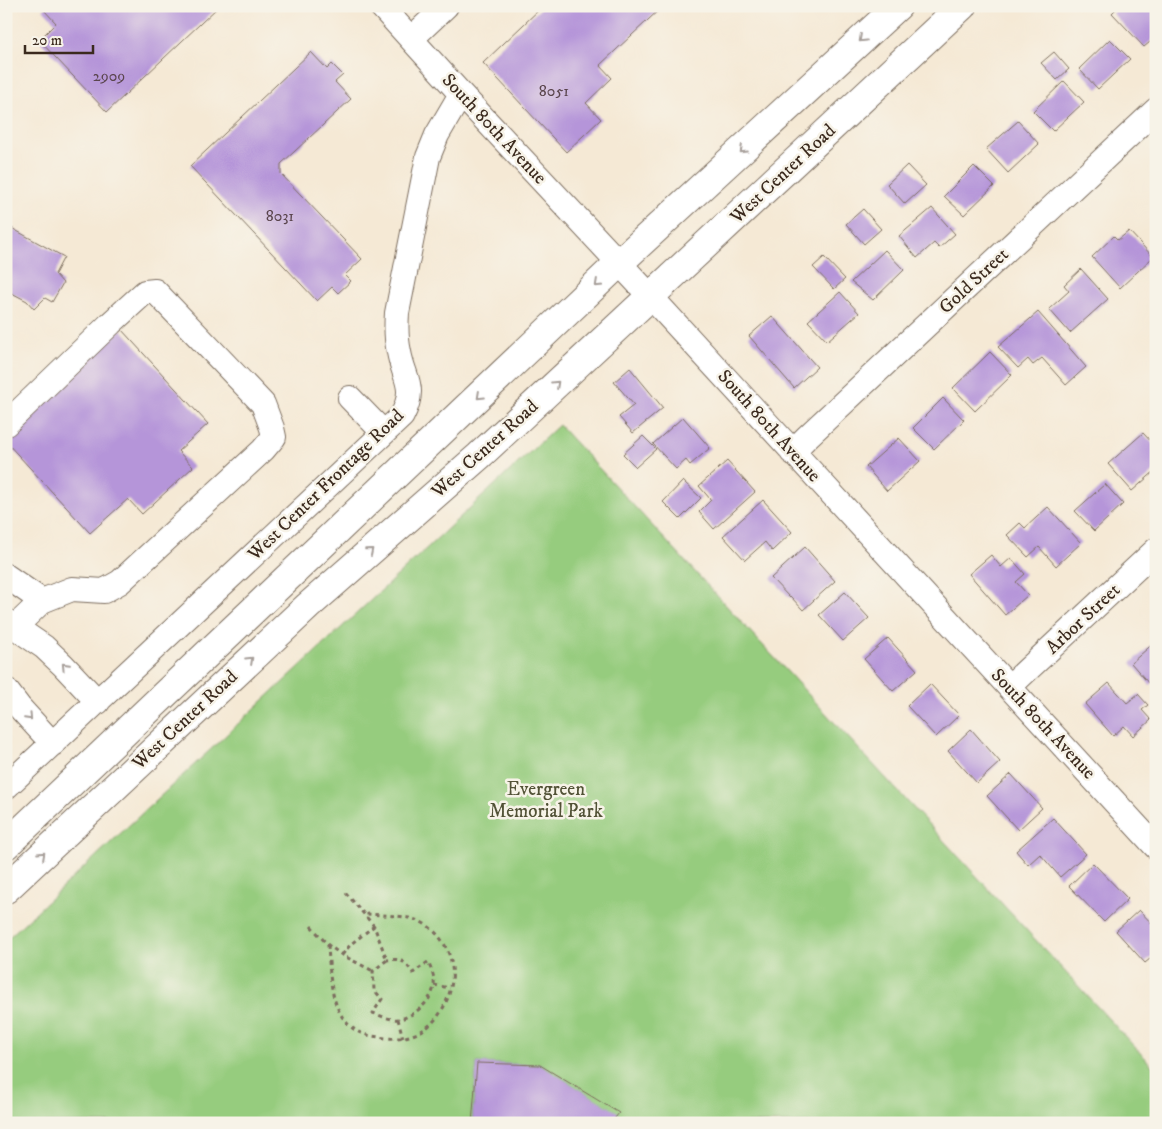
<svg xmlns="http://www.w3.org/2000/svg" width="1162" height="1129" font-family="'IM FELL DW Pica',serif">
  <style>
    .green { fill: #96cc7e; stroke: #687b4e }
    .building { fill: #b595d9 }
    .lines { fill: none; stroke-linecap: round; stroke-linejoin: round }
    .minor-casing { stroke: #7c6d5e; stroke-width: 26 }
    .major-casing { stroke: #7c6d5e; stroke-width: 30 }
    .path { stroke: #7c6d5e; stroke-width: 3; stroke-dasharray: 4 4; stroke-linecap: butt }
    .minor { stroke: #fff; stroke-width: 24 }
    .major { stroke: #fff; stroke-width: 28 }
    .oneway { stroke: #a79f9a }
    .labels { text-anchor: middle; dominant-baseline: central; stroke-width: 5; stroke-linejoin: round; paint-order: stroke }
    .number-label { font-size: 16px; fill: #5a454d }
    .street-label { font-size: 19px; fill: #3b2a1e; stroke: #f7f3e8 }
    .park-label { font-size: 19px; fill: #525236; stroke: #f7f3e8 }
  </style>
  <rect width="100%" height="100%" fill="#f7f3e8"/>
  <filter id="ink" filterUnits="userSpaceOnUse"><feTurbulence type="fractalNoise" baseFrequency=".02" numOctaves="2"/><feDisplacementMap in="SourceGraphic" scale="10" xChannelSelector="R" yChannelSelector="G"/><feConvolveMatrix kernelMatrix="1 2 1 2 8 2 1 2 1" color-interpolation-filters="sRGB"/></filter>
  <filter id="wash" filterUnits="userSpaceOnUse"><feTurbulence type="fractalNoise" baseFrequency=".0096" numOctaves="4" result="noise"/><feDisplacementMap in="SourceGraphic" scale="20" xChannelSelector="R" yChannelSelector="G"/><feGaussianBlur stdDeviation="1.12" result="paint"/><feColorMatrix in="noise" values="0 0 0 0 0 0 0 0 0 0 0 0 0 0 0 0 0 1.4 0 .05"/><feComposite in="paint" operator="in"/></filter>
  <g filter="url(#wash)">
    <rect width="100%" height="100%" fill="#f5e9d5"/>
    <path class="green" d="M559 425 1156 1070V1123H611L618 1113 540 1065 477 1063 472 1123H6V940Z"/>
    <g id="blocks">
      <path class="building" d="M46 6H219L107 112 39 40 56 23 43 9Z
        M543 6H663L600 65 612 78 586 103 601 119 566 152 483 63Z
        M1119 6H1156V26L1154 28 1156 29V37L1144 47 1112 13Z
        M1110 39 1130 59 1098 89 1079 69Z
        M311 52 327 69 332 64 343 75 335 82 351 99 281 164V174L362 259 345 275 351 281 338 293 332 287 317 301 190 166Z
        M1054 52 1069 69 1057 80 1041 63Z
        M1064 81 1084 102 1053 131 1033 111Z
        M1018 121 1039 144 1008 173 986 149Z
        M907 165 926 185 905 204 887 184Z
        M974 166 994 186 964 215 944 196Z
        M932 208 955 234 939 248 934 243 917 258 899 236Z
        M863 209 881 229 864 244 846 224Z
        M6 225 64 257 55 274 63 283 52 302 45 298 34 309 27 301 6 290Z
        M1129 231 1153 257 1120 288 1092 257 1114 236 1118 240Z
        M885 250 904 270 873 300 851 282Z
        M824 257 845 279 834 289 813 267Z
        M1081 269 1108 299 1070 333 1049 309 1069 291 1064 285Z
        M840 292 859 313 827 341 808 321Z
        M1038 312 1086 367 1066 385 1042 358 1033 365 1028 359 1018 368 998 347Z
        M772 316 817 367 794 388 749 336Z
        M121 329 208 424 178 451 193 467 142 514 128 499 90 533 6 442V434Z
        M990 352 1012 375 975 411 953 388Z
        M630 368 663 408 633 433 619 417 634 405 614 382Z
        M943 398 964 420 934 449 913 428Z
        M683 417 710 448 690 465 686 460 676 469 653 444Z
        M1143 433 1156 447V470L1132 491 1108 464Z
        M643 436 656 449 636 467 623 454Z
        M899 438 920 461 887 491 866 467Z
        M727 461 755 492 714 529 699 512 711 500 699 486Z
        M683 481 701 498 680 519 663 502Z
        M1105 484 1123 504 1094 531 1075 511Z
        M763 500 792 532 772 551 765 542 745 560 723 536Z
        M1048 507 1081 543 1056 566 1039 547 1028 557 1007 535 1020 523 1025 528Z
        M805 547 835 581 803 610 791 597 790 598 771 578Z
        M991 555 1001 567 1011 558 1025 574 1016 582 1028 595 1005 615 969 574Z
        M845 592 869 618 843 641 819 615Z
        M888 638 917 670 893 691 864 659Z
        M1156 641V680L1150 685 1131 663Z
        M1109 683 1127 703 1138 694 1148 705 1142 710 1151 720 1133 736 1124 726 1113 736 1085 704Z
        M930 684 959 715 936 737 907 706Z
        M971 729 1000 762 977 783 948 751Z
        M1011 774 1042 808 1018 830 987 796Z
        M1053 818 1086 854 1060 877 1040 854 1028 865 1016 851Z
        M1093 863 1128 899 1104 922 1069 886Z
        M1139 910 1156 928V954L1145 963 1116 931Z
        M477 1063 540 1065 619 1113 611 1123H472Z"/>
    </g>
  </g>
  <g filter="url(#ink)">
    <use href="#blocks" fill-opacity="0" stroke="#7c6d5e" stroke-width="1"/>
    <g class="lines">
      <g class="minor-casing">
        <path id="minor" d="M381 6 461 94 651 297 1156 847
          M411 39 446 6
          M350 398 384 433
          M6 424 111 323 145 292 155 291 263 404 272 428 274 437 263 450 120 582 104 591 72 589 42 601 15 627
          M792 452 808 436 1156 110
          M6 576 42 601
          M6 621 44 647 63 665 98 702
          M1009 687 1156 550
          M6 690 19 707 53 744
          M6 787 402 416C417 386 404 380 399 352 396 339 396 327 397 313L428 157 437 135 461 94"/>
      </g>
      <g class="major-casing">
        <path id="major" d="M6 845 619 263 898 6
          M6 889 308 606 479 456 962 6"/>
      </g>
      <path class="path" d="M346 893 374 926 387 960 373 971 374 990 382 999 373 1013C381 1016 390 1020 399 1019 414 1017 433 1000 434 985 435 977 431 969 428 962L413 973C404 961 402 958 387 960
        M311 926 328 945 342 955 373 971
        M328 945C330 973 329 1015 357 1031 363 1035 372 1036 379 1037 393 1040 410 1038 423 1030 442 1019 455 989 452 967 450 949 438 930 421 922 407 915 381 915 365 914
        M342 955 351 944 374 926
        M434 985 450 988
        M398 1019 403 1038"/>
      <use href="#minor" class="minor"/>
      <use href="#major" class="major"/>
    </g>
    <defs><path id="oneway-chevron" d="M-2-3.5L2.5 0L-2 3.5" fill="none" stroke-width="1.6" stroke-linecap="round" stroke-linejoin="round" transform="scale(1.25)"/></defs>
    <g class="oneway">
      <use href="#oneway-chevron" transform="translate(862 39) rotate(137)"/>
      <use href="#oneway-chevron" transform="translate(743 150) rotate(137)"/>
      <use href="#oneway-chevron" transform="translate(598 284) rotate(137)"/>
      <use href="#oneway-chevron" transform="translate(556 384) rotate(-43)"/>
      <use href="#oneway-chevron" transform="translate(480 396) rotate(137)"/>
      <use href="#oneway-chevron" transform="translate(370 551) rotate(-41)"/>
      <use href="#oneway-chevron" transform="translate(250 660) rotate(-43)"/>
      <use href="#oneway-chevron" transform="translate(65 666) rotate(-134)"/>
      <use href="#oneway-chevron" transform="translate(29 717) rotate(47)"/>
      <use href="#oneway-chevron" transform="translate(42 855) rotate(-43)"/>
    </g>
  </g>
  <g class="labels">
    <g class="number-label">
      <text x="109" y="76">2909</text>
      <text x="554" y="91">8051</text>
      <text x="280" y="216">8031</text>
    </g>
    <g class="street-label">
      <text transform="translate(494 129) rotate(47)">South 80th Avenue</text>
      <text transform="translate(783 174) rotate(-43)">West Center Road</text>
      <text transform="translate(974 281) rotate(-43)">Gold Street</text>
      <text transform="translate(769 426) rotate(48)">South 80th Avenue</text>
      <text transform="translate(485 449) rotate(-42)">West Center Road</text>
      <text transform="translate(326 485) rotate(-44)">West Center Frontage Road</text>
      <text transform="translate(1083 619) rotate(-43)">Arbor Street</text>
      <text transform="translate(185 720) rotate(-43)">West Center Road</text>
      <text transform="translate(1043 724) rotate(47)">South 80th Avenue</text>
    </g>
    <g class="park-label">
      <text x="546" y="789">Evergreen<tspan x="546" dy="22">Memorial Park</tspan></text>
    </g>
  </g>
  <rect width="1162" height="1129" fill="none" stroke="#f7f3e8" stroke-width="25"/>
  <path d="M25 45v8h68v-8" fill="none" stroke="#3b2a1e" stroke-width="2.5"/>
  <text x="32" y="45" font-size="15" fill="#3b2a1e" stroke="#f7f3e8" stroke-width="4" paint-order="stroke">20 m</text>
</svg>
